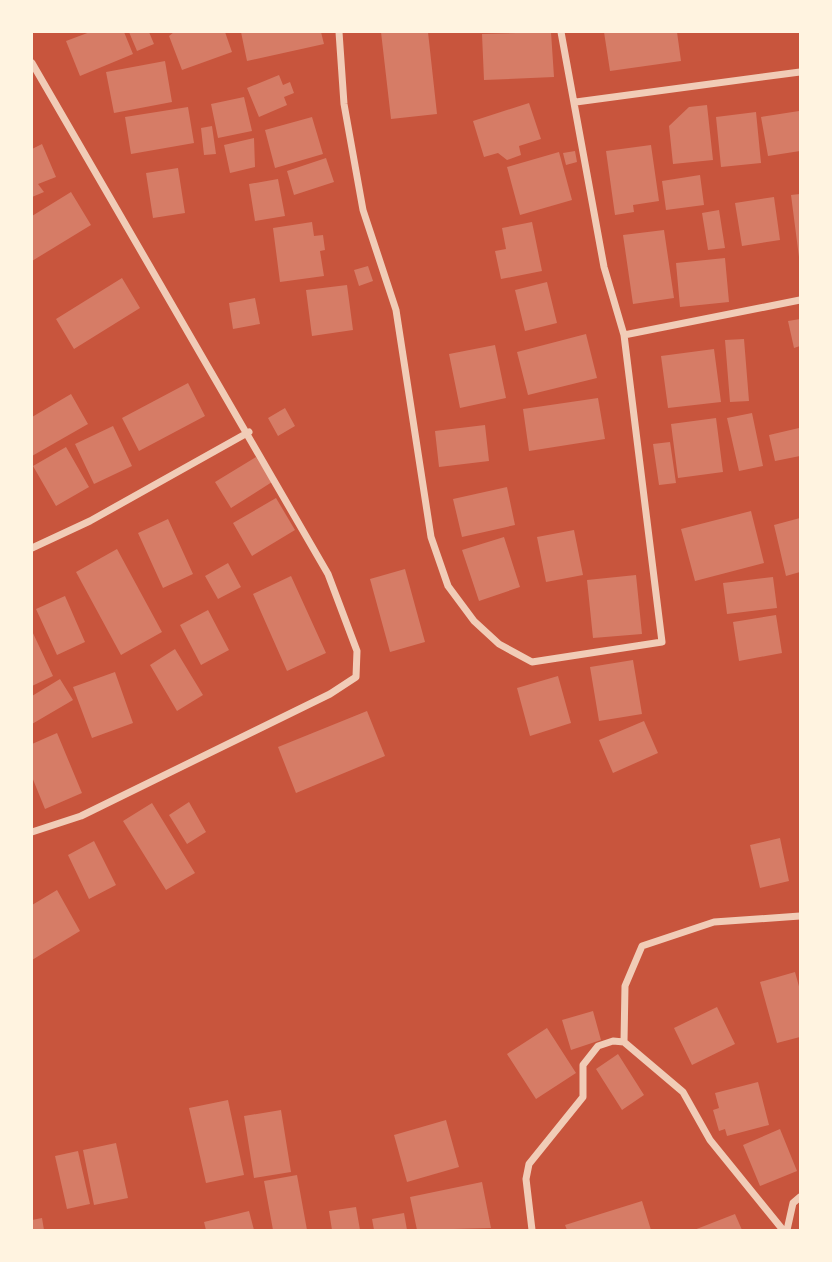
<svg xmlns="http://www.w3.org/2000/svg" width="832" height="1262" font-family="Manrope,sans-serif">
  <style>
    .building { fill: #d67c66 }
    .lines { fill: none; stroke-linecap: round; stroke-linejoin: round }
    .minor { stroke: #f1ccb7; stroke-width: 7 }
  </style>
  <rect width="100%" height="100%" fill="#c8553d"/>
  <path class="building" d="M90 32H124L133 54 80 76 66 41Z
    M129 32H149L154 44 137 51Z
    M174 32H225L232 52 182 70 169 36Z
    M241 32H321L324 44 247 61Z
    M381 32H428L437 114 391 119Z
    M551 32 554 77 484 80 482 34Z
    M604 32H677L681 61 610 71Z
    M165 61 172 102 114 113 106 72Z
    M279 75 283 85 290 82 294 93 284 97 287 105 259 117 247 88Z
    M244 97 252 131 218 138 211 104Z
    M529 103 541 139 519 146 521 155 507 160 498 153 484 157 473 121Z
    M707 105 713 160 673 164 669 126 689 107Z
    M188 107 194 143 131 154 125 117Z
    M799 111 800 151 768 156 761 117Z
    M756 112 761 163 721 167 716 117Z
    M312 117 323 154 275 168 265 130Z
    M212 126 216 154 204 155 201 128Z
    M254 138 255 167 230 173 224 145Z
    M42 144 56 177 38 184 44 192 32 197V149Z
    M651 145 659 201 633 205 634 212 615 215 606 151Z
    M575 151 577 162 566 165 563 153Z
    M559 152 572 200 520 215 507 167Z
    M326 158 334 182 294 195 287 171Z
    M178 168 185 213 153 218 146 173Z
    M700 175 704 205 666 210 662 181Z
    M278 179 285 216 255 221 249 184Z
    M71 192 91 225 32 261V216Z
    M800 194V257H799L791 195Z
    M774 197 780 240 742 246 735 203Z
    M719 210 725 248 708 250 702 213Z
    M312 222 314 236 323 235 325 250 320 251 324 276 280 282 273 228Z
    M532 222 542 271 501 279 495 251 506 249 502 228Z
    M664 230 674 298 633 304 623 235Z
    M725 258 729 302 680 307 676 263Z
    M368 266 373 281 359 286 354 270Z
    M122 278 140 308 74 349 56 319Z
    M547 282 557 323 525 331 515 290Z
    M347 285 353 330 312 336 306 290Z
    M255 298 260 324 233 329 229 303Z
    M800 319V346L794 348 788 321Z
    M586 334 597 378 528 395 517 352Z
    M744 339 749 401 730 402 725 340Z
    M495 345 506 398 460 408 449 354Z
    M714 349 721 402 668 408 661 356Z
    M188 383 205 416 139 451 122 418Z
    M71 394 88 424 32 456V417Z
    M598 398 605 439 529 451 523 409Z
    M285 408 295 426 278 436 268 418Z
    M752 413 763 466 739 471 727 418Z
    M716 418 723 472 678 478 671 424Z
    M485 425 489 461 439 467 435 431Z
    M113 426 132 466 94 484 75 444Z
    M799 428 800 456 775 461 769 435Z
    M670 442 676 483 659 485 653 444Z
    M66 447 89 487 56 506 33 466Z
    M256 457 272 482 231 508 215 482Z
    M507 487 515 525 462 537 453 499Z
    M276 498 295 530 252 556 233 523Z
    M751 511 764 563 695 581 681 529Z
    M800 518V572L786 576 774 525Z
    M168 519 193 574 163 588 138 533Z
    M574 530 583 575 546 582 537 537Z
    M504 537 520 587 479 601 462 550Z
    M117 549 162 632 121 655 76 572Z
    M228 563 241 587 218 599 205 576Z
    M405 569 425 642 390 652 370 579Z
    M636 575 642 634 593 638 587 580Z
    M291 576 326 653 287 671 253 594Z
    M773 577 777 608 727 614 723 583Z
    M65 596 85 642 57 655 36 609Z
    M208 610 229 650 201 665 180 625Z
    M776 615 782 653 739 661 733 622Z
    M32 631 53 676 32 686Z
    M175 649 203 695 177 711 150 665Z
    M633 660 642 714 599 721 590 667Z
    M115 672 133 723 92 738 73 687Z
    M558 676 571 723 530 736 517 688Z
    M60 679 73 700 32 724V696Z
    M367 711 385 756 296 793 278 747Z
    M644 721 658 753 613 773 599 740Z
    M57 733 82 793 45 809 32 777V744Z
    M189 802 206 832 187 844 169 815Z
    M152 803 195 873 166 890 123 821Z
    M780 838 789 881 760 888 750 845Z
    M94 841 116 885 89 899 68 855Z
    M57 890 80 931 32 960V905Z
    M795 972 800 990V1037L777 1043 760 982Z
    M717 1007 735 1044 692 1065 674 1028Z
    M593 1011 601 1040 571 1050 562 1020Z
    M547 1028 576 1073 536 1099 507 1054Z
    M618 1054 644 1095 622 1110 596 1069Z
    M758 1082 769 1125 727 1136 725 1129 719 1131 713 1110 719 1108 715 1093Z
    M228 1100 244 1175 206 1183 189 1108Z
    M281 1110 291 1172 254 1178 244 1116Z
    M446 1120 459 1167 407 1182 394 1135Z
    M780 1129 797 1171 760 1186 743 1145Z
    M116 1143 128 1198 94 1205 83 1150Z
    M78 1151 90 1204 67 1209 55 1156Z
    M297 1175 307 1230H273L264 1181Z
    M482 1182 491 1228 417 1230 410 1197Z
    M642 1201 651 1230H567L565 1225Z
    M356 1207 360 1230H332L329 1211Z
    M249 1211 254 1230H206L204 1222Z
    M404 1213 407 1230H374L372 1219Z
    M735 1214 742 1230H694Z
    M42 1218 44 1230H32V1220Z"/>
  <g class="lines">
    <path class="minor" d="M339 32 344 104 363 210 396 310 431 537 448 586 474 621 499 644 532 662 662 642 624 335 604 267 561 32
      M32 63 328 574 357 651 356 677 330 694 81 816 32 832
      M576 102 800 72
      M624 335 800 300
      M32 548 90 521 249 432
      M624 1042 625 986 642 946 714 922 800 916
      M532 1230 526 1179 529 1164 583 1097V1065L598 1046 613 1041 624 1042 683 1092 710 1140 783 1230
      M787 1230 793 1203 800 1197"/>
  </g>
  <rect width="832" height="1262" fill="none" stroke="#fff3e0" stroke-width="66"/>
</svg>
